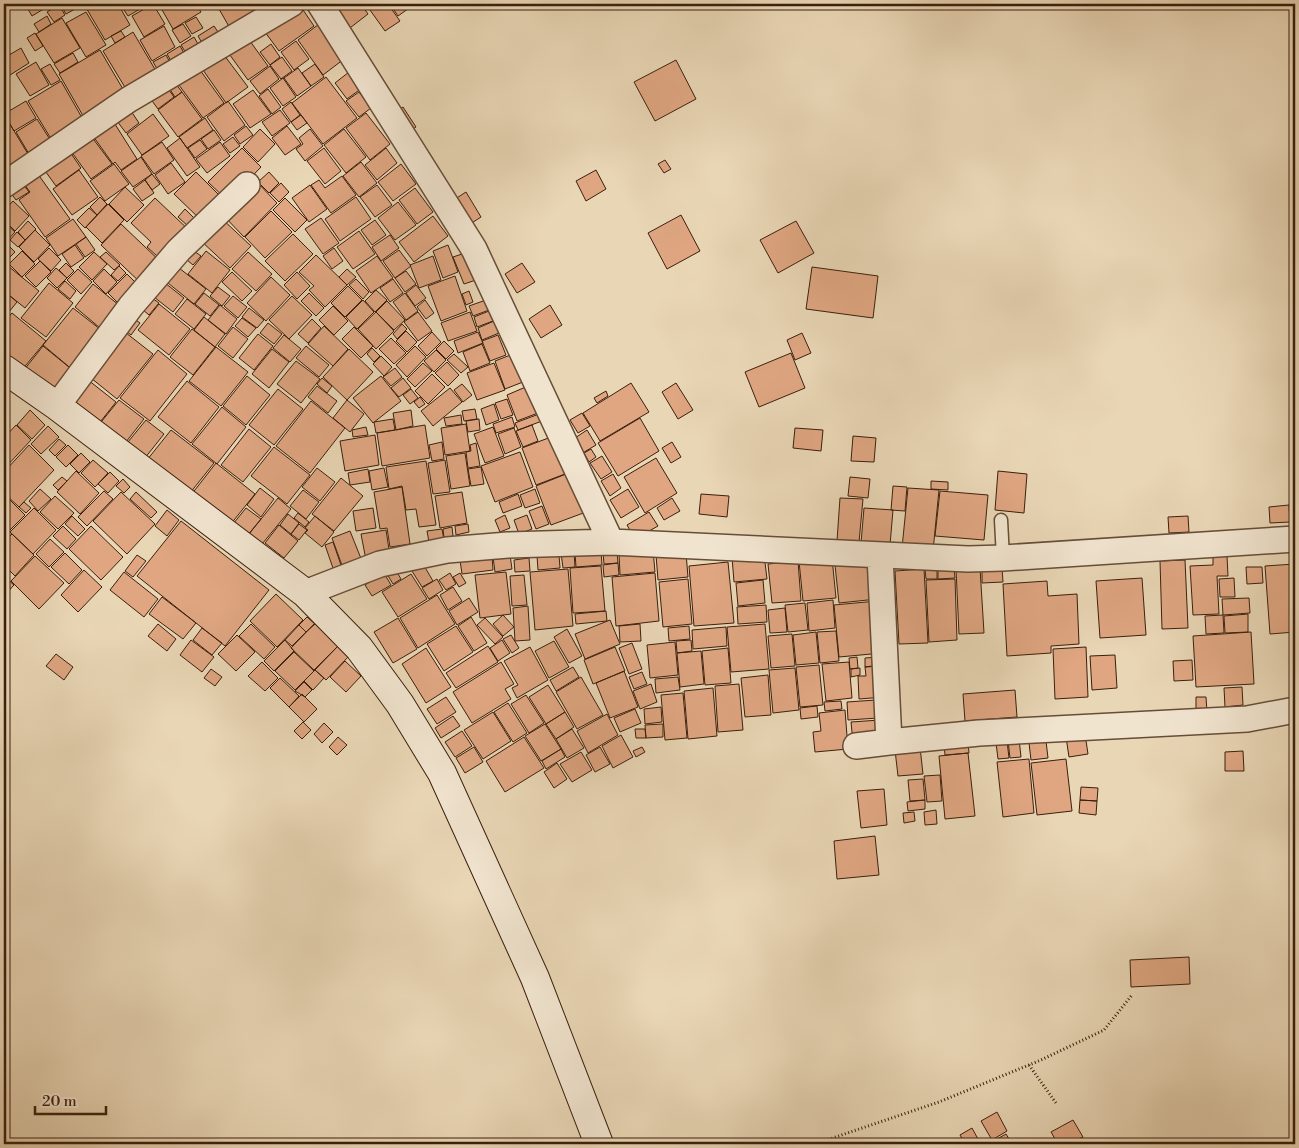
<svg xmlns="http://www.w3.org/2000/svg" width="1299" height="1148" font-family="'Libre Bodoni',serif">
  <style>
    .building { fill: #dfa681; stroke: #3b1f0d }
    .lines { fill: none; stroke-linecap: round; stroke-linejoin: round }
    .lane-casing { stroke: #664d37; stroke-width: 15 }
    .street-casing { stroke: #664d37; stroke-width: 28 }
    .secondary-casing { stroke: #3b1f0d; stroke-width: 30 }
    .path { stroke: #3b1f0d; stroke-width: 3; stroke-dasharray: 1 2.5; stroke-linecap: butt }
    .lane { stroke: #f1e4cf; stroke-width: 12 }
    .street { stroke: #f1e4cf; stroke-width: 25 }
    .secondary { stroke: #f1e4cf; stroke-width: 28 }
  </style>
  <rect width="100%" height="100%" fill="#e9d6b5"/>
  <filter id="stains"><feTurbulence type="fractalNoise" baseFrequency=".004" numOctaves="4"/><feColorMatrix values="0 0 0 0 .2 0 0 0 0 .09 0 0 0 0 .02 0 0 0 .5 -.17"/></filter>
  <radialGradient id="worn" r=".72"><stop offset=".6" stop-color="#630" stop-opacity="0"/><stop offset="1" stop-color="#630" stop-opacity=".3"/></radialGradient>
  <path class="building" d="M25 4H52L32 16Z
    M60 4H84L66 14Z
    M88 4H118L130 25 105 40 85 6Z
    M120 4H146L147 5 128 16Z
    M153 4 165 24 144 37 132 16Z
    M167 4H196L201 12 173 29 161 8Z
    M228 4H261L265 9 231 30 219 9Z
    M299 4 314 26 279 51 262 28Z
    M347 4H361L368 14 346 31 333 13Z
    M378 4H388L400 21 385 31 370 10Z
    M390 4H411L412 6 398 16Z
    M59 5 65 15 54 22 47 12Z
    M86 12 106 45 86 57 66 23Z
    M47 16 51 24 39 32 34 24Z
    M196 17 203 28 192 34 185 23Z
    M62 18 80 48 54 63 36 34Z
    M183 24 191 36 180 43 172 30Z
    M319 24 344 59 323 75 298 40Z
    M164 26 175 47 152 61 140 40Z
    M214 26 222 38 205 48 198 36Z
    M121 31 125 37 115 43 111 36Z
    M133 32 156 71 126 89 103 51Z
    M35 33 43 46 35 51 27 38Z
    M194 37 202 51 189 58 181 45Z
    M247 37 268 66 248 80 227 51Z
    M296 41 309 59 294 70 281 52Z
    M271 44 280 57 270 65 260 52Z
    M180 46 188 60 175 68 167 54Z
    M21 48 29 63 10 75 4 65V58Z
    M100 50 127 96 86 121 59 74Z
    M73 53 78 62 60 73 54 64Z
    M166 55 173 68 161 75 153 62Z
    M224 55 248 87 226 103 203 70Z
    M282 57 292 71 281 79 270 65Z
    M676 60 696 99 655 121 634 82Z
    M36 62 49 85 30 96 16 74Z
    M50 64 60 80 51 85 41 69Z
    M315 64 324 77 311 86 302 73Z
    M270 66 279 79 260 94 250 81Z
    M298 68 311 86 297 96 284 78Z
    M200 70 224 103 203 118 179 85Z
    M349 72 362 88 347 99 335 83Z
    M326 77 357 118 323 144 292 103Z
    M283 78 296 97 283 106 270 88Z
    M61 81 85 123 53 142 28 101Z
    M176 84 182 92 175 97 169 88Z
    M166 86 174 97 158 109 150 98Z
    M268 89 281 107 272 114 259 96Z
    M253 90 271 114 250 128 233 104Z
    M182 92 202 119 178 137 158 110Z
    M359 92 371 108 359 117 346 101Z
    M26 101 36 118 14 131 4 114Z
    M228 101 245 125 224 141 207 117Z
    M291 102 300 115 291 122 282 109Z
    M403 107 416 127 403 135 391 115Z
    M280 110 290 123 272 136 262 122Z
    M131 111 139 123 126 133 117 121Z
    M366 113 390 144 370 160 346 128Z
    M153 114 169 136 142 155 127 134Z
    M301 115 307 123 297 130 291 122Z
    M5 116 28 154 6 167 4 162Z
    M205 118 213 130 187 148 179 137Z
    M37 119 51 141 29 154 16 132Z
    M113 121 137 159 121 170 115 162 113 164 93 136Z
    M246 126 253 135 240 144 234 135Z
    M287 126 301 144 285 155 272 138Z
    M260 129 275 144 258 162 243 147Z
    M310 129 323 146 305 161 296 149 303 144 299 138Z
    M344 129 366 157 346 173 324 145Z
    M214 130 221 140 208 149 201 139Z
    M91 136 112 164 91 179 71 151Z
    M233 137 240 146 230 153 223 144Z
    M180 138 200 167 187 176 167 148Z
    M200 140 207 149 195 158 188 148Z
    M162 142 174 160 154 174 141 156Z
    M220 142 230 156 207 173 196 159Z
    M242 148 261 167 228 201 208 182Z
    M324 148 341 171 325 184 307 161Z
    M386 148 397 163 377 180 365 165Z
    M68 149 81 168 56 186 43 168Z
    M141 157 152 174 133 187 121 171Z
    M665 160 671 169 664 173 658 164Z
    M361 162 377 183 359 197 343 176Z
    M171 163 185 182 168 194 155 175Z
    M114 164 129 184 105 201 90 181Z
    M401 164 416 184 393 201 378 182Z
    M35 170 70 219 45 237 19 200 30 192 21 180Z
    M79 170 98 197 72 215 53 189Z
    M596 170 606 189 586 201 576 181Z
    M196 172 223 199 202 221 174 194Z
    M269 172 279 183 269 193 258 182Z
    M152 174 160 184 152 190 145 180Z
    M342 176 356 195 331 213 311 185 319 180 325 188Z
    M20 180 29 192 16 200 8 189Z
    M145 180 154 193 142 201 133 189Z
    M256 181 277 203 244 237 222 214Z
    M281 183 289 192 279 202 270 193Z
    M310 185 327 209 309 222 292 198Z
    M377 185 392 205 375 217 360 197Z
    M125 187 144 205 127 222 109 204Z
    M415 188 433 212 417 224 399 200Z
    M466 192 481 217 464 228 449 203Z
    M100 197 107 204 97 215 90 207Z
    M356 197 371 219 340 241 325 219Z
    M155 198 192 233 157 256 147 247 151 242 131 223Z
    M285 198 307 220 295 232 273 210Z
    M13 201 29 216 15 231 4 220V211Z
    M398 202 416 225 395 240 378 218Z
    M108 204 124 220 102 243 86 227Z
    M89 208 97 215 85 228 77 220Z
    M185 209 196 220 189 227 178 217Z
    M271 211 292 232 265 258 245 237Z
    M681 215 700 251 667 269 648 233Z
    M433 216 448 236 414 262 399 242Z
    M220 217 251 246 230 268 199 239Z
    M321 218 339 243 323 254 305 229Z
    M73 219 86 237 58 256 46 238Z
    M375 220 386 235 372 245 361 230Z
    M28 221 36 229 25 240 18 232Z
    M796 221 814 253 778 273 760 240Z
    M4 222 15 232 4 244Z
    M121 224 164 265 144 286 101 245Z
    M35 230 50 245 34 262 19 247Z
    M359 231 375 254 353 269 337 247Z
    M17 232 25 240 18 247 10 240Z
    M293 234 313 254 285 281 265 261Z
    M390 235 399 248 381 261 372 247Z
    M86 237 95 250 85 257 76 244Z
    M75 245 84 258 71 267 62 254Z
    M448 245 458 272 443 278 433 251Z
    M9 246 15 252 5 262 4 252Z
    M49 248 61 260 51 271 38 259Z
    M334 248 343 261 332 269 323 256Z
    M399 250 411 266 395 278 383 261Z
    M22 251 35 264 22 277 9 264Z
    M194 251 201 256 193 265 187 260Z
    M206 251 230 270 212 293 188 274Z
    M94 252 107 264 92 280 79 267Z
    M106 252 120 265 114 270 100 257Z
    M248 252 272 274 256 291 232 269Z
    M468 252 479 279 464 284 453 257Z
    M316 255 347 285 325 307 309 290 314 286 299 272Z
    M377 256 393 278 371 293 356 271Z
    M433 256 441 280 419 288 410 265Z
    M40 261 51 272 36 287 25 276Z
    M66 263 74 271 67 278 59 270Z
    M522 263 535 282 517 293 505 274Z
    M8 266 39 291 25 308 4 291V272Z
    M119 266 126 273 118 281 111 275Z
    M812 267 878 276 873 318 806 309Z
    M56 268 67 278 57 288 47 278Z
    M179 268 206 289 194 304 168 283Z
    M78 269 92 282 81 294 67 280Z
    M104 269 117 282 106 294 93 281Z
    M347 269 356 277 347 285 339 277Z
    M406 271 416 284 405 292 395 278Z
    M232 272 252 291 242 301 222 282Z
    M297 272 310 286 297 299 284 285Z
    M127 274 143 290 124 309 108 293Z
    M455 276 467 311 441 321 428 286Z
    M271 277 290 295 266 321 247 303Z
    M356 279 369 292 363 299 349 285Z
    M393 279 403 293 390 302 380 288Z
    M65 281 76 291 70 299 58 289Z
    M49 283 73 303 46 337 21 318Z
    M165 283 184 298 173 312 154 297Z
    M93 284 125 310 106 333 75 307Z
    M416 285 426 298 415 306 406 293Z
    M348 286 362 300 345 317 331 303Z
    M218 287 230 296 222 306 210 296Z
    M376 290 387 300 375 312 365 301Z
    M4 291 17 302 4 318Z
    M469 291 473 302 466 305 462 294Z
    M204 293 219 305 210 316 195 304Z
    M309 293 324 308 316 316 301 301Z
    M405 293 418 311 406 320 393 302Z
    M233 296 247 307 238 318 224 306Z
    M292 296 312 315 289 339 269 320Z
    M152 298 159 303 149 315 143 310Z
    M187 299 206 314 194 329 175 314Z
    M363 300 374 312 357 329 346 317Z
    M425 300 434 313 426 319 417 307Z
    M486 300 489 310 473 316 469 306Z
    M387 301 405 320 394 330 376 312Z
    M159 304 190 329 169 355 138 330Z
    M220 305 237 319 226 334 208 320Z
    M550 305 562 325 541 338 529 319Z
    M333 306 348 321 334 335 319 320Z
    M73 308 105 333 74 371 43 345Z
    M249 308 264 320 257 328 242 317Z
    M489 311 493 321 477 327 474 317Z
    M376 312 394 331 376 349 358 329Z
    M418 312 432 331 418 341 404 322Z
    M470 312 477 331 448 341 441 323Z
    M12 313 46 341 16 377 4 367V322Z
    M129 315 140 323 131 335 120 326Z
    M204 317 225 334 215 347 194 330Z
    M242 318 256 328 248 337 235 326Z
    M312 319 321 328 308 343 298 334Z
    M494 321 499 333 482 340 478 328Z
    M268 323 282 334 274 344 260 333Z
    M402 324 407 329 397 339 393 334Z
    M324 326 348 349 333 366 308 344Z
    M233 327 248 339 233 358 218 346Z
    M354 327 373 346 361 358 342 339Z
    M121 329 153 354 117 399 86 374Z
    M192 329 215 347 193 375 170 357Z
    M406 331 417 342 407 352 396 341Z
    M432 332 441 342 427 356 418 346Z
    M478 332 483 343 458 353 454 341Z
    M802 333 811 353 795 360 787 340Z
    M258 334 273 346 254 370 239 358Z
    M284 335 301 349 290 362 273 348Z
    M498 335 506 355 490 361 482 341Z
    M391 338 406 353 394 364 379 349Z
    M444 341 454 351 446 359 436 349Z
    M482 344 490 363 470 371 463 352Z
    M43 346 75 372 52 401 20 375Z
    M306 346 329 365 319 377 296 358Z
    M415 346 426 357 407 377 396 365Z
    M216 347 248 372 221 406 189 381Z
    M372 348 380 356 374 362 367 354Z
    M272 349 289 362 269 388 252 374Z
    M349 349 373 372 347 400 323 377Z
    M158 350 187 374 150 421 120 398Z
    M436 350 446 360 434 372 424 361Z
    M791 353 805 388 759 407 745 372Z
    M454 354 468 367 461 373 447 360Z
    M513 354 523 382 505 389 495 361Z
    M381 356 392 367 384 376 373 364Z
    M296 361 320 379 301 403 277 384Z
    M447 362 459 375 448 386 435 373Z
    M423 363 432 371 415 387 407 379Z
    M494 363 505 390 477 400 467 373Z
    M395 368 402 377 391 386 383 377Z
    M432 374 445 387 428 404 415 391Z
    M83 376 116 402 97 426 64 400Z
    M247 376 270 395 246 425 223 406Z
    M381 376 401 401 373 423 353 398Z
    M322 378 332 386 327 393 317 384Z
    M403 378 411 388 399 397 391 388Z
    M187 381 219 407 191 443 158 417Z
    M631 383 649 412 600 441 583 413Z
    M676 383 693 410 678 419 662 392Z
    M462 384 472 395 463 402 454 390Z
    M317 386 337 401 328 413 308 397Z
    M528 386 538 413 517 421 507 395Z
    M450 388 462 402 433 426 421 411Z
    M278 389 303 409 274 445 249 425Z
    M411 389 418 398 410 404 403 395Z
    M606 391 608 396 597 403 594 398Z
    M420 397 425 404 419 408 414 402Z
    M507 399 513 415 501 419 495 403Z
    M119 400 144 419 122 447 97 427Z
    M347 400 364 414 350 432 333 418Z
    M311 401 345 428 310 473 276 446Z
    M494 404 499 420 486 425 481 409Z
    M222 407 246 427 217 464 192 444Z
    M475 409 477 419 464 421 462 411Z
    M30 410 45 425 32 439 17 425Z
    M411 410 413 426 396 430 393 413Z
    M582 413 590 426 578 433 570 420Z
    M539 414 542 421 518 430 515 423Z
    M461 415 462 424 446 426 444 418Z
    M512 417 515 427 496 433 493 424Z
    M640 418 659 451 618 476 598 443Z
    M393 419 395 430 376 433 374 422Z
    M479 419 480 430 468 432 466 421Z
    M146 420 164 434 141 463 123 448Z
    M466 424 470 451 445 455 441 428Z
    M16 425 31 440 4 469V438Z
    M425 425 430 458 382 466 377 433Z
    M532 425 538 441 523 447 516 431Z
    M48 426 59 437 41 454 31 444Z
    M366 427 368 435 353 437 352 430Z
    M493 427 504 456 485 463 474 434Z
    M514 428 521 447 505 454 498 434Z
    M795 428 823 430 821 451 793 448Z
    M249 429 271 447 243 482 221 465Z
    M171 430 214 463 190 493 147 460Z
    M587 430 596 445 581 454 572 440Z
    M375 435 379 465 345 471 340 441Z
    M853 436 876 438 874 462 851 461Z
    M551 437 565 474 536 485 522 448Z
    M59 439 66 445 55 456 49 450Z
    M442 442 444 459 432 461 429 445Z
    M672 442 681 457 671 463 662 448Z
    M476 443 480 466 468 468 466 452 471 451 470 445Z
    M29 445 54 470 19 507 4 493V472Z
    M68 445 78 455 66 467 56 457Z
    M274 447 310 475 287 504 251 476Z
    M591 449 596 457 589 462 584 453Z
    M520 452 533 487 495 502 481 466Z
    M81 453 90 462 79 473 70 464Z
    M465 453 470 486 451 489 446 456Z
    M602 456 612 472 601 479 590 463Z
    M656 458 677 493 645 513 624 477Z
    M93 460 108 473 95 487 81 473Z
    M445 460 450 492 433 494 428 463Z
    M426 461 436 525 419 527 416 509 406 510 402 486 389 489 386 467Z
    M216 463 255 494 230 525 191 495Z
    M481 467 484 484 471 486 468 469Z
    M317 468 335 482 320 501 302 487Z
    M384 468 388 487 372 490 369 471Z
    M368 469 370 482 350 485 348 473Z
    M76 471 99 493 80 514 57 492Z
    M998 471 1027 474 1024 513 995 510Z
    M110 472 119 481 108 493 98 484Z
    M571 472 586 512 551 525 536 486Z
    M613 474 621 488 610 496 601 481Z
    M62 477 67 481 58 490 53 485Z
    M850 477 870 479 868 498 848 496Z
    M341 478 363 496 334 531 312 514Z
    M123 479 130 487 124 493 116 486Z
    M931 481 948 482V490L931 489Z
    M893 486 907 487 905 511 891 510Z
    M402 487 410 544 390 547 387 528 380 529 374 492Z
    M260 488 274 499 261 517 247 505Z
    M908 488 939 490 933 551 902 548Z
    M40 489 51 499 38 511 29 501Z
    M535 489 540 503 525 508 520 495Z
    M628 489 639 507 621 518 610 500Z
    M303 490 319 502 306 519 290 506Z
    M104 491 113 499 87 526 78 517Z
    M940 491 988 495 984 540 935 536Z
    M121 492 155 524 127 554 93 521Z
    M136 492 157 512 151 518 130 499Z
    M462 492 467 523 440 528 435 496Z
    M4 494 25 515 10 530 4 524Z
    M518 494 522 506 503 513 499 502Z
    M701 494 729 496 727 517 699 514Z
    M55 496 74 513 58 529 40 512Z
    M278 498 291 509 262 544 249 534Z
    M672 498 680 511 664 520 657 508Z
    M840 498 863 499 859 542 837 541Z
    M24 502 31 508 26 513 19 507Z
    M1289 505 1290 522 1270 523 1269 507Z
    M542 506 549 524 536 529 529 511Z
    M34 508 56 530 33 554 10 532Z
    M246 508 261 519 247 536 233 524Z
    M373 508 376 528 356 531 353 511Z
    M864 508 893 510 890 545 861 543Z
    M167 510 179 520 167 536 155 526Z
    M649 512 658 526 635 539 627 525Z
    M298 513 309 522 305 527 294 518Z
    M288 514 299 523 291 534 280 525Z
    M505 515 510 528 500 532 495 520Z
    M527 515 532 529 519 534 514 520Z
    M72 516 85 529 78 536 65 524Z
    M315 516 334 532 322 547 305 533 308 530 305 528Z
    M1188 516 1189 532 1169 533 1168 517Z
    M181 521 269 590 225 646 137 576Z
    M299 524 307 530 299 540 291 534Z
    M468 524 469 532 456 535 455 526Z
    M279 525 298 541 284 558 265 543Z
    M63 526 76 539 67 549 53 536Z
    M91 526 123 557 101 580 69 549Z
    M452 527 453 536 444 538 443 529Z
    M442 529 444 540 429 542 427 531Z
    M386 530 390 556 366 560 361 534Z
    M350 531 362 561 343 568 332 538Z
    M12 534 34 555 15 576 4 565V542Z
    M50 539 64 552 49 567 36 554Z
    M333 542 342 568 334 571 325 545Z
    M653 550 655 572 620 575 619 553Z
    M601 551 602 565 576 567 575 553Z
    M617 551 618 563 604 564 603 552Z
    M574 552 575 567 563 568 561 553Z
    M65 553 82 570 69 584 51 567Z
    M686 553 688 577 658 580 656 555Z
    M764 554 767 579 734 582 732 557Z
    M137 555 146 561 133 577 125 571Z
    M510 555 512 569 495 572 493 557Z
    M559 555 560 568 538 570 537 556Z
    M35 556 64 583 39 609 11 581Z
    M492 556 493 570 462 574 460 560Z
    M1227 556 1228 576H1217L1219 614 1193 615 1190 566 1213 565V557Z
    M529 558 530 571 515 572 514 560Z
    M832 558 836 598 803 601 799 561Z
    M1185 560 1188 628 1162 629 1160 561Z
    M798 561 801 601 772 603 768 564Z
    M873 561 877 599 839 603 835 565Z
    M728 562 734 623 694 626 689 566Z
    M618 563 619 575 604 577 603 565Z
    M423 564 433 581 422 587 412 571Z
    M1295 564V632L1270 634 1265 566Z
    M601 566 605 611 573 613 570 568Z
    M1246 567H1262L1263 583 1247 584Z
    M938 568H954L955 578 938 579Z
    M980 568 984 633 959 634 956 569Z
    M1002 568 1003 582 982 583V569Z
    M395 569 401 579 393 584 387 574Z
    M568 569 573 626 535 630 530 572Z
    M924 569 928 643 899 644 895 571Z
    M925 569H937V579H926Z
    M84 570 102 587 78 612 61 595Z
    M124 572 158 599 144 617 110 590Z
    M506 572 511 614 480 618 475 575Z
    M384 573 391 585 372 596 365 585Z
    M450 573 456 584 446 590 439 580Z
    M460 573 466 583 459 587 453 577Z
    M655 573 659 621 616 626 612 577Z
    M411 574 427 599 398 617 382 592Z
    M524 575 527 605 512 606 510 576Z
    M4 576 14 585 4 596Z
    M1142 578 1146 635 1100 638 1096 581Z
    M1234 578 1235 597H1220L1219 579Z
    M437 579 443 590 429 599 422 588Z
    M688 579 692 624 663 627 659 582Z
    M955 579 957 640 929 642 926 580Z
    M763 580 765 603 738 606 736 583Z
    M1047 581 1048 596 1077 594 1079 644 1051 646V653L1007 656 1003 584Z
    M453 587 462 601 448 610 440 595Z
    M276 594 303 620 277 647 250 621Z
    M437 595 455 624 418 648 400 618Z
    M162 597 196 623 183 639 149 614Z
    M469 598 478 612 457 625 449 611Z
    M1249 598 1250 613 1223 615 1222 599Z
    M833 600 835 628 809 631 807 603Z
    M877 601 882 653 839 657 834 605Z
    M805 603 808 630 788 632 785 605Z
    M766 605 767 622 738 624 737 607Z
    M528 606 530 640 515 641 513 608Z
    M785 608 787 632 770 633 768 610Z
    M606 611 607 621 576 624 575 614Z
    M1248 614V632L1225 633 1224 616Z
    M503 615 514 627 503 636 493 624Z
    M1223 615 1224 633 1206 634 1205 616Z
    M307 617 315 624 306 632 299 625Z
    M471 617 487 643 474 651 458 626Z
    M398 618 417 649 393 663 374 632Z
    M485 618 503 637 495 644 477 625Z
    M610 620 620 644 585 659 575 634Z
    M316 622 339 645 314 670 291 648Z
    M158 624 176 639 167 651 148 636Z
    M251 624 275 647 264 659 239 636Z
    M640 624 641 641 620 642 619 626Z
    M765 624 769 669 731 672 727 627Z
    M299 625 306 632 292 646 285 640Z
    M456 626 473 652 444 671 427 644Z
    M689 626 690 639 669 641 668 628Z
    M726 627 727 646 693 649 692 630Z
    M202 628 222 643 212 655 193 640Z
    M567 629 582 656 569 663 554 637Z
    M836 631 839 661 820 663 817 632Z
    M816 632 819 663 796 665 793 635Z
    M1251 632 1254 684 1196 687 1193 636Z
    M792 634 795 666 771 668 768 636Z
    M237 635 255 652 236 671 218 654Z
    M511 635 519 648 512 653 503 639Z
    M191 640 214 657 202 672 180 655Z
    M285 640 294 651 274 671 264 661Z
    M502 640 510 653 498 661 490 648Z
    M691 640 692 651 677 653 676 641Z
    M554 641 569 667 549 678 535 651Z
    M675 642 678 675 650 678 647 645Z
    M632 643 642 669 629 674 619 648Z
    M338 646 349 656 326 680 315 670Z
    M488 646 498 662 456 688 446 673Z
    M530 647 548 680 517 698 512 688 518 685 504 661Z
    M615 647 625 671 593 684 584 660Z
    M1086 647 1088 697 1055 699 1053 649Z
    M426 648 451 687 426 703 402 664Z
    M728 648 731 683 705 685 702 651Z
    M701 651 704 684 680 687 677 653Z
    M294 652 314 671 295 690 275 671Z
    M56 654 73 667 64 680 46 666Z
    M1115 655 1117 688 1092 690 1090 656Z
    M857 657 858 668 850 669 849 658Z
    M879 657V665L865 667V658Z
    M1192 660 1193 680 1174 681 1173 661Z
    M345 661 361 676 346 692 330 677Z
    M262 662 278 678 265 691 248 676Z
    M501 662 514 684 505 689 511 699 472 723 453 692Z
    M849 662 852 698 826 701 822 664Z
    M819 665 823 705 800 707 796 667Z
    M881 666 884 697 859 699 858 676H866L865 667Z
    M573 667 579 677 556 691 550 680Z
    M795 668 799 710 773 713 769 670Z
    M860 668V675L851 677V669Z
    M211 669 222 677 215 686 204 678Z
    M315 670 324 678 313 690 304 681Z
    M624 671 638 707 610 718 596 683Z
    M642 672 647 684 634 689 629 677Z
    M768 675 771 715 745 717 741 678Z
    M581 677 603 715 577 729 556 692Z
    M678 677 680 690 656 693 655 679Z
    M280 678 299 696 289 707 270 688Z
    M304 682 312 690 305 697 295 691Z
    M651 684 657 702 640 709 633 691Z
    M739 684 743 730 718 732 715 686Z
    M548 685 565 712 546 724 529 697Z
    M1242 687 1243 705 1225 707 1224 688Z
    M713 688 717 736 688 739 684 691Z
    M1015 690 1017 717 965 721 963 694Z
    M683 693 687 738 665 740 661 695Z
    M302 694 317 709 304 722 289 707Z
    M526 695 544 723 529 733 511 704Z
    M446 697 456 712 437 724 427 709Z
    M1196 697H1206L1207 712 1196 713Z
    M876 700 878 718 848 720 847 702Z
    M841 701 842 709 825 711 824 702Z
    M508 703 527 733 513 742 494 712Z
    M817 706 818 717 801 719 800 708Z
    M661 707 662 722 645 724 644 709Z
    M635 709 641 723 620 732 614 718Z
    M845 710 848 749 815 752 813 732 821 731 819 713Z
    M493 712 511 741 483 759 464 730Z
    M565 712 574 727 556 739 546 724Z
    M607 714 618 735 588 753 577 731Z
    M453 716 460 726 441 738 435 728Z
    M880 720 882 740 853 742 851 722Z
    M303 722 311 730 302 739 294 731Z
    M324 723 333 732 322 743 314 734Z
    M545 724 561 749 541 761 525 736Z
    M663 724V737L646 738 645 725Z
    M572 729 584 748 567 758 556 739Z
    M635 729H645L646 738H636Z
    M462 731 472 746 455 757 445 742Z
    M1085 734 1088 754 1069 757 1066 737Z
    M621 735 633 757 613 768 602 746Z
    M338 737 347 745 337 755 329 747Z
    M524 737 544 768 505 792 486 761Z
    M1019 739 1021 757 1010 758 1008 741Z
    M1007 741 1009 758 998 759 996 743Z
    M1046 741 1048 758 1031 760 1029 743Z
    M968 742 969 753 945 755 944 745Z
    M474 747 483 762 465 773 456 758Z
    M600 747 610 764 595 772 586 755Z
    M642 747 645 752 636 757 633 751Z
    M920 747 923 774 898 776 895 750Z
    M561 749 565 757 546 769 542 761Z
    M1243 751 1244 771H1225V752Z
    M581 752 592 770 572 782 560 764Z
    M968 753 975 816 945 819 939 756Z
    M1029 759 1034 813 1003 817 997 762Z
    M1066 759 1072 811 1037 815 1031 763Z
    M557 763 567 779 554 788 544 772Z
    M940 775 942 801 927 802 924 776Z
    M923 779 925 800 910 801 908 780Z
    M1081 787 1098 788 1097 801 1080 800Z
    M884 789 887 825 861 828 857 791Z
    M925 800V809L908 811 907 802Z
    M1080 800 1097 801 1096 815 1079 813Z
    M936 810 937 824 925 825 924 812Z
    M914 812 915 821 904 823 903 813Z
    M875 836 879 875 837 879 834 841Z
    M1189 957 1190 984 1131 987 1130 960Z
    M997 1112 1007 1131 992 1140 981 1121Z
    M1073 1120 1083 1137 1069 1144H1058L1051 1132Z
    M972 1128 978 1139 965 1144 960 1135Z
    M1006 1134 1012 1144H990V1143Z"/>
  <g class="lines">
    <g class="lane-casing">
      <path id="lane" d="M1001 520 1003 558"/>
    </g>
    <g class="street-casing">
      <path id="street" d="M320 4 474 249 611 542
        M4 185 128 100 291 4
        M57 406 131 306 179 250 247 185
        M880 556 889 742 979 733 1247 719 1295 710
        M305 593 380 564 447 550 508 545 611 542 968 559 1003 558 1295 539
        M856 746 889 742"/>
    </g>
    <g class="secondary-casing">
      <path id="secondary" d="M4 369 57 406 305 593 359 648 400 704 442 773 535 978 599 1144"/>
    </g>
    <path class="path" d="M1029 1065 1056 1103
      M815 1144 939 1102 1041 1060 1104 1030 1132 995"/>
    <use href="#lane" class="lane"/>
    <use href="#street" class="street"/>
    <use href="#secondary" class="secondary"/>
  </g>
  <rect width="1299" height="1148" fill="none" stroke="#e9d6b5" stroke-width="20"/>
  <rect x="5" y="5" width="1289" height="1138" fill="none" stroke="#3b1f0d" stroke-width="2.5"/>
  <rect x="10" y="10" width="1279" height="1128" fill="none" stroke="#3b1f0d"/>
  <path d="M35 1106v8h71v-8" fill="none" stroke="#3b1f0d" stroke-width="2.5"/>
  <text x="42" y="1106" font-size="15" fill="#3b1f0d" stroke="#f1e4cf" stroke-width="4" paint-order="stroke">20 m</text>
  <rect width="100%" height="100%" filter="url(#stains)"/>
  <rect width="100%" height="100%" fill="url(#worn)"/>
</svg>
